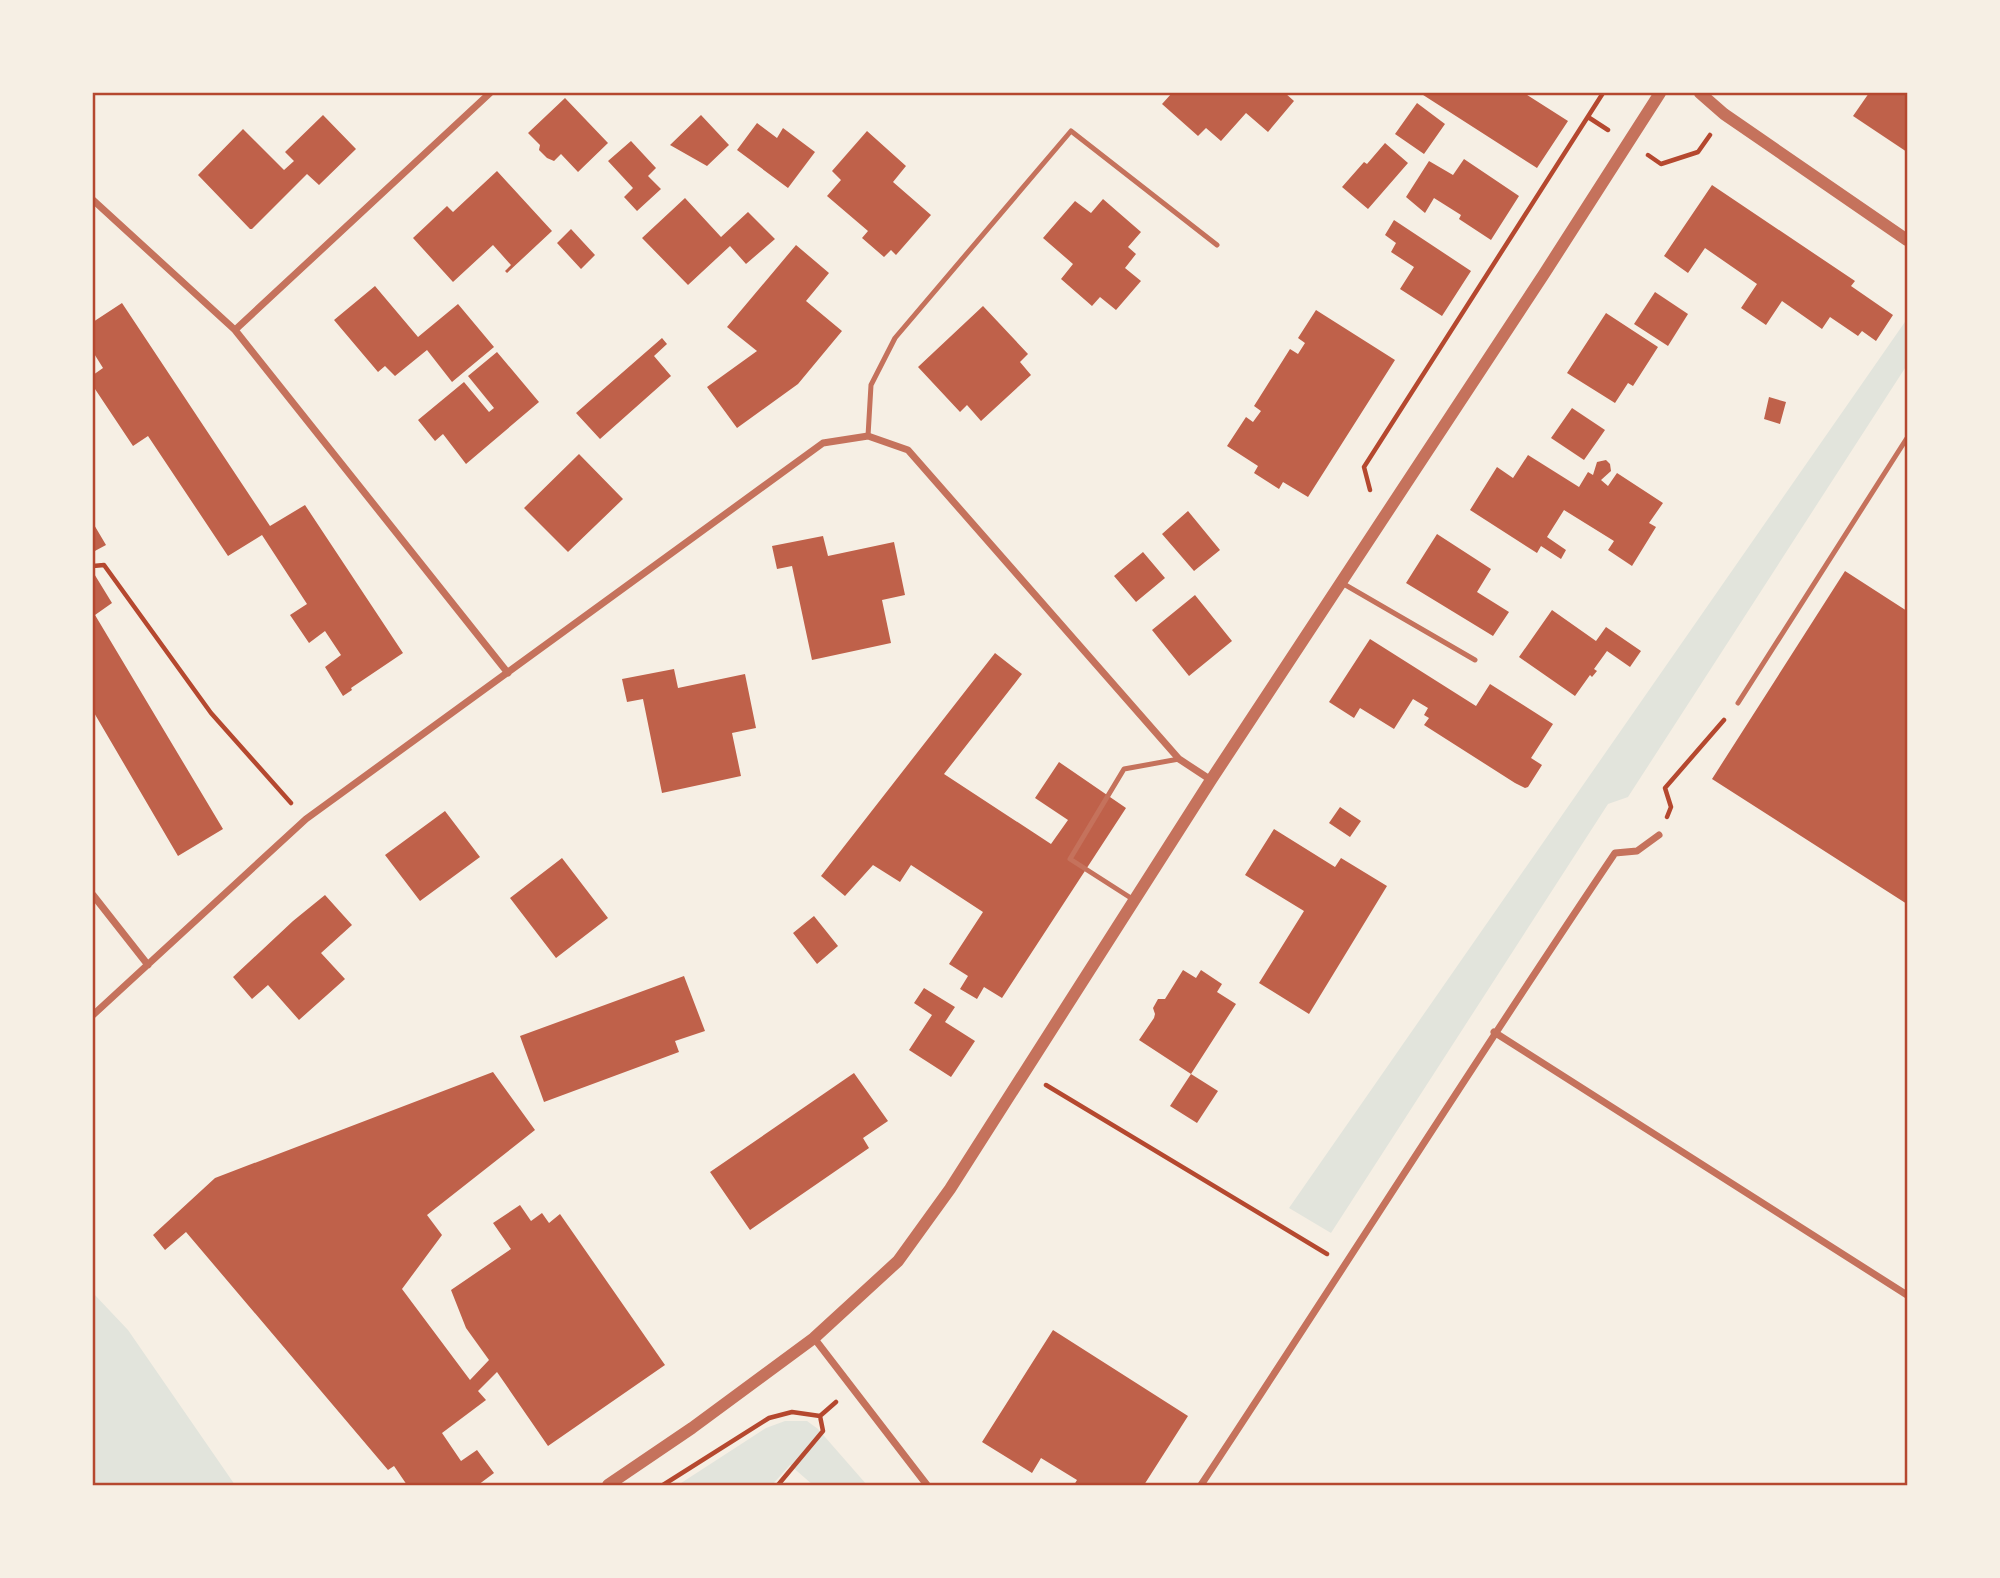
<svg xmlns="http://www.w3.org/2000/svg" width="2000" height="1578" font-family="Overpass,sans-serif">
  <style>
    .green { fill: #e2e4dc }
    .building { fill: #bf614a }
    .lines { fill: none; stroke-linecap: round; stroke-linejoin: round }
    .path { stroke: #b5482f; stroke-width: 4.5 }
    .service { stroke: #c5725c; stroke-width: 5 }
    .minor { stroke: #c5725c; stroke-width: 7 }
    .tertiary { stroke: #c5725c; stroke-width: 12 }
    .neatline { fill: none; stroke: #b5482f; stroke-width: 2.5 }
  </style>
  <rect width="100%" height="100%" fill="#f6efe4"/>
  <path class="green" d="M1907 319V365L1628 797 1608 804 1331 1233 1289 1208Z
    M93 1293 128 1330 235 1485H93Z
    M785 1421H807L818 1429 867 1485H813L790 1465 772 1485H678L766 1428Z"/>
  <path class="building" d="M1172 93H1285L1294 101 1268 132 1246 113 1221 141 1206 128 1198 136 1162 104Z
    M1420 93H1524L1568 121 1537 168Z
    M1869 93H1907V152L1853 116Z
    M565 98 608 143 578 172 561 154 554 161 547 158 539 150 540 145 528 133Z
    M1417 103 1445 124 1424 154 1395 134Z
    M323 115 356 149 319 185 307 174 252 229H250L198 175 243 129 284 170 294 161 285 152Z
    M701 115 729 145 707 166 670 145Z
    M757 123 777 138 783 128 815 152 788 188 737 150Z
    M867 131 906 166 893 182 931 215 896 255 891 250 884 257 862 238 868 231 827 196 841 180 832 171Z
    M631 141 656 168 648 176 661 189 637 211 624 197 633 188 608 161Z
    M1385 143 1408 163 1368 209 1342 187 1364 162 1367 164Z
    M1464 159 1519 196 1491 240 1459 219 1461 215 1434 198 1425 213 1406 197 1429 161 1453 175Z
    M497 171 552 231 507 273 505 271 511 265 493 245 453 282 413 238 447 206 453 212Z
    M1712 185 1855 281 1851 286 1893 315 1876 341 1862 331 1858 336 1830 317 1822 329 1782 301 1766 325 1741 308 1757 284 1705 248 1688 273 1664 256Z
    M685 198 721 237 748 212 775 239 746 264 730 246 688 285 642 238Z
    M1103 199 1141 232 1128 247 1136 254 1125 268 1141 281 1116 310 1100 297 1092 306 1061 279 1073 264 1043 238 1075 201 1091 213Z
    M1394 220 1471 271 1442 316 1400 289 1414 267 1391 252 1396 243 1385 235Z
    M571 229 595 255 581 269 557 243Z
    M796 245 829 273 806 301 842 331 798 384 737 428 707 387 757 351 727 327Z
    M375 286 418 337 458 304 494 347 452 382 427 350 395 376 385 366 378 372 334 320Z
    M1655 292 1688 314 1668 346 1634 324Z
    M122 303 270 526 305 505 403 653 351 688 352 690 343 696 325 667 341 655 325 631 309 643 290 615 307 604 262 535 228 556 148 436 133 446 93 386V375L103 368 93 352V322Z
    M983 306 1028 354 1020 362 1031 375 981 421 967 405 960 412 918 367Z
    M1316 310 1395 360 1308 497 1283 482 1279 489 1254 473 1258 466 1227 446 1246 417 1253 422 1261 411 1254 406 1290 349 1298 354 1305 343 1298 338Z
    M1606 313 1658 347 1633 386 1628 383 1615 403 1567 373Z
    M662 338 667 344 654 356 671 376 600 439 576 413Z
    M497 352 539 402 466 464 443 434 435 441 418 420 464 382 489 412 494 408 468 376Z
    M1769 397 1786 402 1780 424 1764 419Z
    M1572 408 1605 430 1584 460 1551 438Z
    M579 454 623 499 568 552 524 508Z
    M1528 455 1579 487 1588 472 1593 475 1597 462 1606 460 1610 464 1611 471 1601 480 1608 486 1617 473 1663 503 1649 523 1656 527 1632 566 1608 550 1614 541 1564 510 1547 537 1566 550 1561 559 1541 546 1537 553 1470 510 1497 467 1513 478Z
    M1188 511 1220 550 1194 571 1162 534Z
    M93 523 106 545 93 552Z
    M1437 534 1491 569 1477 592 1509 612 1493 636 1406 583Z
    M823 536 828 556 894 542 905 595 882 600 891 643 812 660 792 566 777 569 772 546Z
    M1143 552 1165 578 1136 602 1114 576Z
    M1845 571 1907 611V904L1712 779Z
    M93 572 112 603 95 615 223 829 178 856 93 711Z
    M1195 595 1232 641 1189 676 1152 630Z
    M1552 610 1596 641 1606 627 1641 651 1630 667 1607 651 1594 669 1597 671 1592 677 1590 675 1575 696 1519 657Z
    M1370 639 1476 706 1490 684 1553 724 1531 758 1542 765 1528 787 1525 788 1515 783 1424 725 1429 718 1424 715 1428 708 1413 699 1394 729 1360 708 1354 718 1329 702Z
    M995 653 1022 674 944 774 1051 844 1068 820 1035 798 1059 762 1126 808 1002 998 984 987 977 999 960 989 968 976 949 964 983 912 911 865 900 882 873 865 845 896 821 876Z
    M674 669 678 688 745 674 756 728 732 733 741 776 662 793 643 699 627 702 622 679Z
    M1340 807 1361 821 1350 837 1329 823Z
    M445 811 480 857 420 901 385 855Z
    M1274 829 1335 867 1341 858 1387 886 1309 1014 1259 983 1304 911 1245 875Z
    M562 858 608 918 556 958 510 898Z
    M325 895 352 925 321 953 345 979 299 1020 268 985 252 999 233 977 293 921Z
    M814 916 838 946 817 964 793 933Z
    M1183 970 1196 978 1201 970 1222 984 1217 992 1236 1004 1191 1074 1139 1040 1154 1018 1155 1014 1153 1008 1158 999H1165Z
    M684 976 705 1031 675 1041 679 1052 544 1102 520 1036Z
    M924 988 955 1007 945 1022 975 1041 951 1077 909 1050 932 1015 914 1003Z
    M493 1072 535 1130 427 1215 442 1235 402 1289 470 1380 489 1360 466 1328 451 1290 511 1249 493 1223 520 1205 531 1221 542 1213 549 1223 560 1214 665 1365 548 1446 497 1372 478 1391 486 1400 442 1433 461 1461 477 1450 494 1473 478 1485H407L394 1466 388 1470 186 1232 165 1250 153 1235 215 1178Z
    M854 1073 888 1121 863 1138 869 1148 750 1230 710 1172Z
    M1191 1074 1218 1091 1197 1123 1170 1106Z
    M1053 1330 1188 1416 1144 1485H1074L1077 1480 1041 1458 1032 1473 982 1442Z"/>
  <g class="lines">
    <path class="path" d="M1588 117 1608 130
      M1648 155 1661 164 1698 152 1710 135
      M1370 490 1364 467 1603 93
      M93 566 104 565 211 713 291 803
      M1667 817 1671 807 1665 788 1724 720
      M1046 1085 1327 1254
      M663 1485 769 1418 792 1412 820 1416 836 1402
      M778 1485 823 1431 820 1416"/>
    <path class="service" d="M868 436 871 385 895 338 1071 131 1217 245
      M1342 583 1475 660
      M1738 703 1907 438
      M1134 900 1070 859 1124 769 1179 759"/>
    <path class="minor" d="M93 200 235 330 508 673
      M235 330 490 93
      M93 895 148 965
      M93 1015 306 819 823 443 868 436 908 450 1179 759 1211 780
      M1494 1032 1907 1295
      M814 1338 927 1485
      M1201 1485C1340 1275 1474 1062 1615 853L1637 851 1659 835"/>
    <path class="tertiary" d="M1700 93 1724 114 1907 240
      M608 1485 692 1428 814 1338 898 1261 950 1189 1211 780 1544 274 1660 93"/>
  </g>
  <rect width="2000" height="1578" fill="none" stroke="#f6efe4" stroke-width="189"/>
  <rect x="94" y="94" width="1812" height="1390" class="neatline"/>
</svg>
